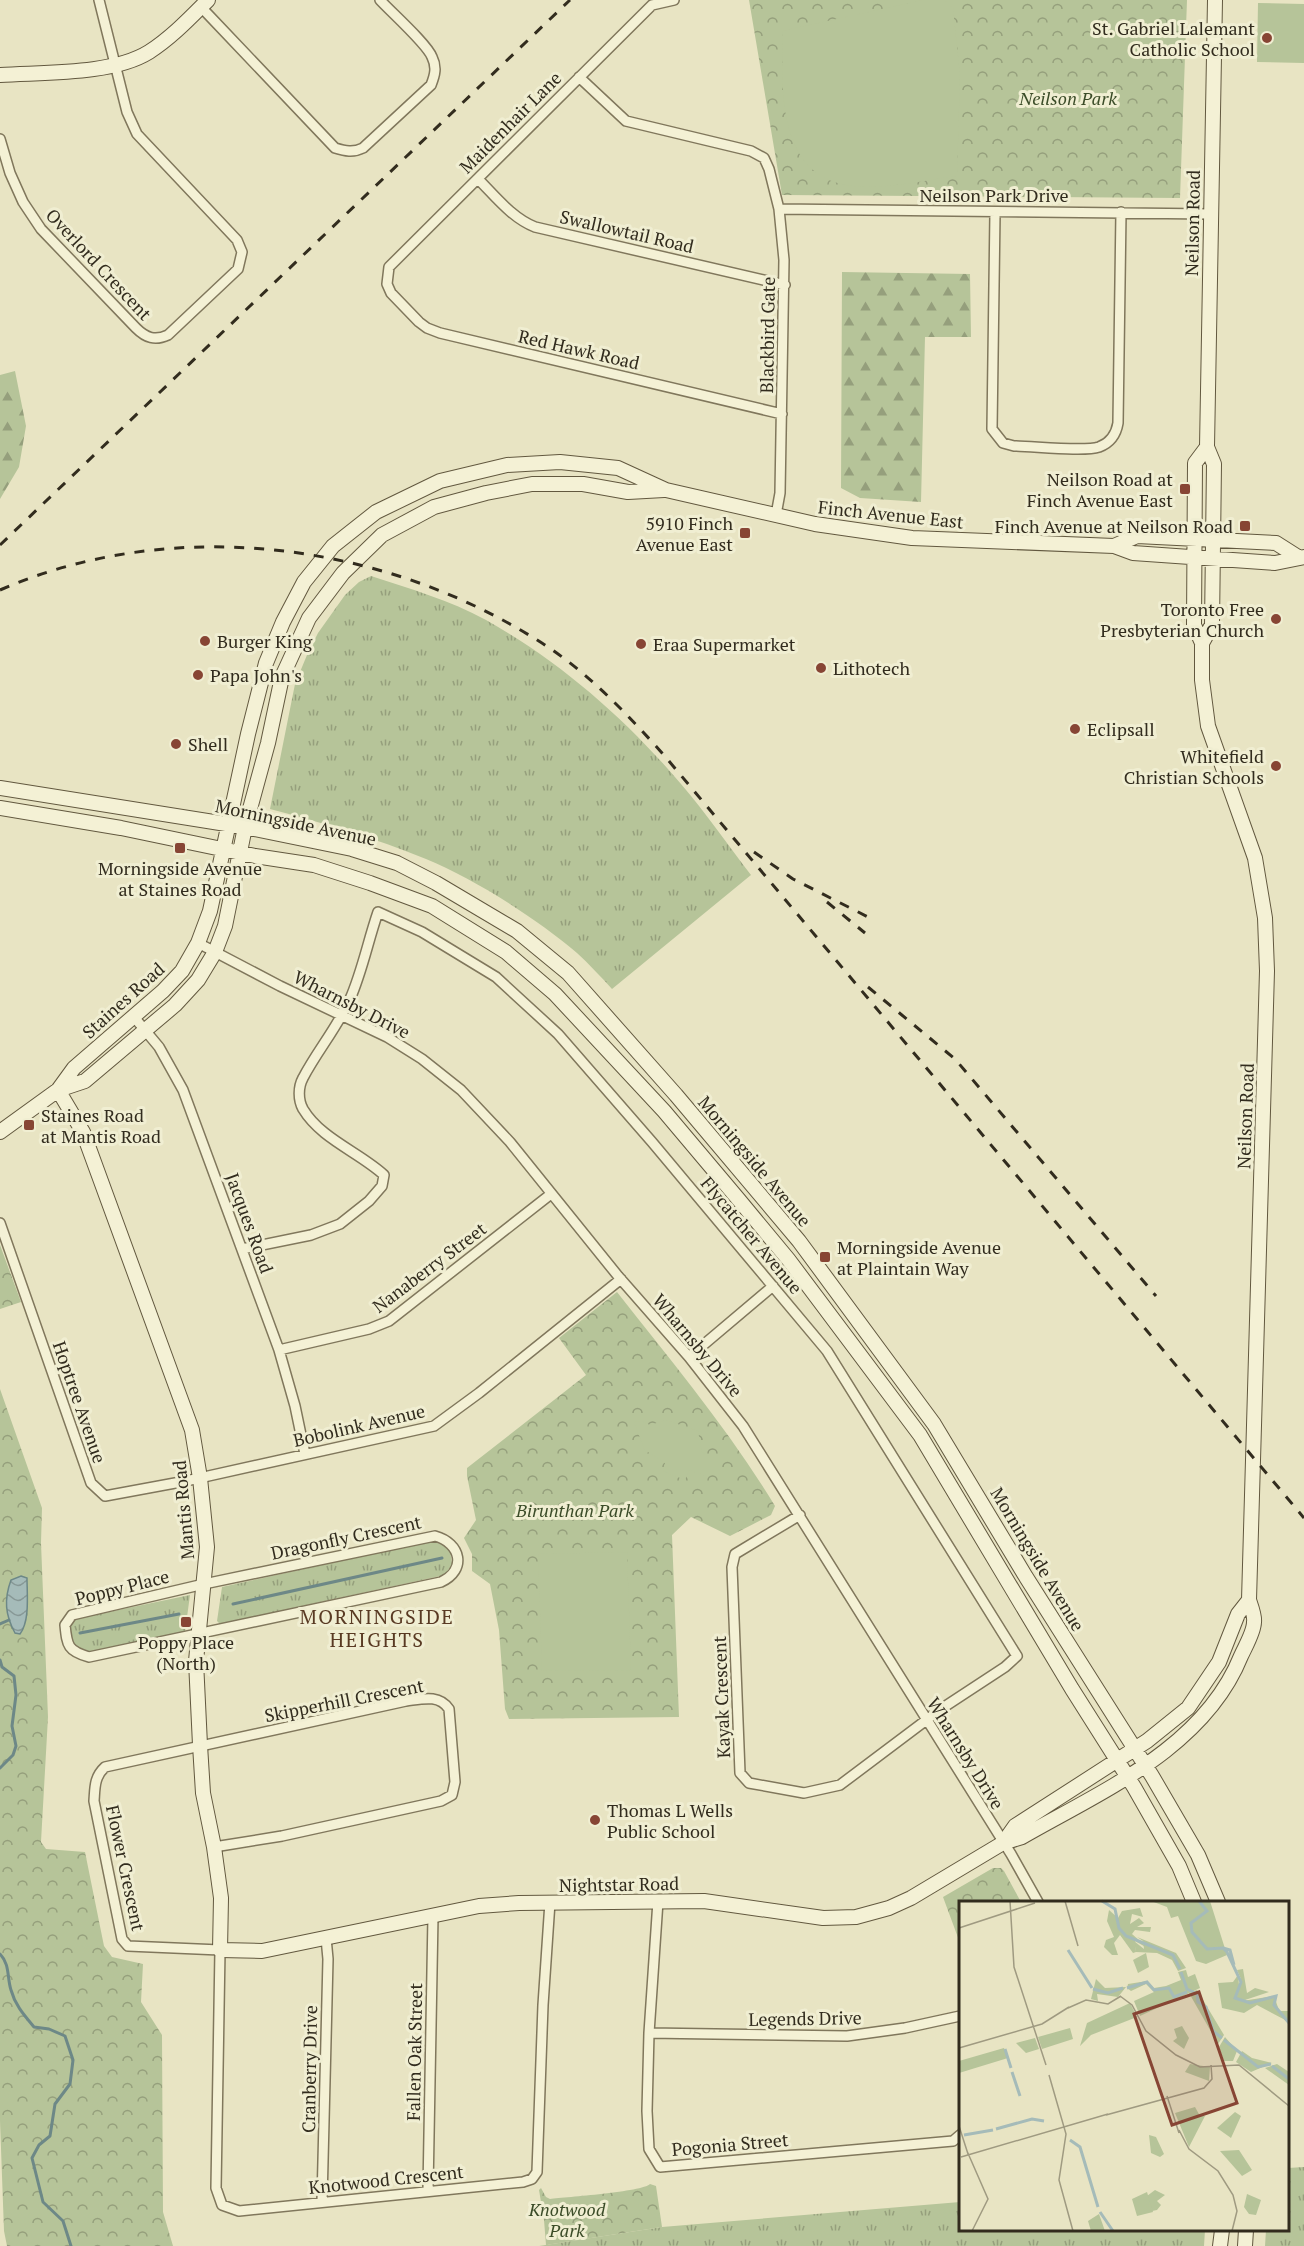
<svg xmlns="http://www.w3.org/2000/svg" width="1304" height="2246" font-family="'PT Serif',serif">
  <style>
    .grass { fill: url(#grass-tufts) }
    .forest { fill: url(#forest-firs) }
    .park { fill: url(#park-crowns) }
    .pitch { fill: #b6c499 }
    .water { fill: url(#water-waves); stroke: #6d8887; stroke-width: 1.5 }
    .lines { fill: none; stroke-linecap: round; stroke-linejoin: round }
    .stream { stroke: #6d8887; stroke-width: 3 }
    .street-casing { stroke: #80775c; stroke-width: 12 }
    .secondary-casing { stroke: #62583f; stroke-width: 16 }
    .street { stroke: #f4f1d5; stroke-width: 9 }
    .secondary { stroke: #f4f1d5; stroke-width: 14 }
    .rail { stroke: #322c1e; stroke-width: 3; stroke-dasharray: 10 10; stroke-linecap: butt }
    .poi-dot { fill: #874534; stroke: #f0eed2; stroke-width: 2 }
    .labels { text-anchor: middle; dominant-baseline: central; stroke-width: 6; stroke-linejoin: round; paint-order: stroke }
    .poi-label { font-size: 18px; fill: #322c1e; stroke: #f0eed2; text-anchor: start }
    .park-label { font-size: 18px; font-style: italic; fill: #3b4c28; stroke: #f0eed2 }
    .street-label { font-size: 18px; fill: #322c1e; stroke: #f0eed2 }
    .neighbourhood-label { font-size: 20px; letter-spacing: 1.5px; fill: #593a23; stroke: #f0eed2 }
    .inset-river { fill: none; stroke: #a5bbb9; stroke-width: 3 }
    .inset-road { fill: none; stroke: #9f9a81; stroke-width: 1.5 }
    .view { fill: #874534; fill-opacity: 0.15; stroke: #874534; stroke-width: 3 }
    .inset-edge { fill: none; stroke: #322c1e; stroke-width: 3 }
  </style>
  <defs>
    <pattern id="grass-tufts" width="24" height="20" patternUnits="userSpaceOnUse" patternTransform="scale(1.5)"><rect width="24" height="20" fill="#b6c499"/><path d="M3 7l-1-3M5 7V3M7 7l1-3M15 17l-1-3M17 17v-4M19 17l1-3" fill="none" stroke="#959f7c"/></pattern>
    <pattern id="forest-firs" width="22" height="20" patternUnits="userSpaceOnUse" patternTransform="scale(1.5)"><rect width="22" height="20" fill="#b6c499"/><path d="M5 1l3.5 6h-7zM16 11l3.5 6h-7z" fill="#959f7c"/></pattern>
    <pattern id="park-crowns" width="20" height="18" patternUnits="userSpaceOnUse" patternTransform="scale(1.5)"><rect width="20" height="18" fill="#b6c499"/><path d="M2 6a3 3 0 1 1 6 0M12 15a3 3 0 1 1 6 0" fill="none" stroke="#959f7c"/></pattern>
    <pattern id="water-waves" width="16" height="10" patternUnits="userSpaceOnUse" patternTransform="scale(1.5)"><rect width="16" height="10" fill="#a5bbb9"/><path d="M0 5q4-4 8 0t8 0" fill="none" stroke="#879896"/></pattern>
  </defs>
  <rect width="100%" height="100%" fill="#e8e4c3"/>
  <path class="grass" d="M371 576C410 589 450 600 486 620 561 662 626 719 681 784 706 813 728 845 751 875L612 989C601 977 589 964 577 953 537 919 475 879 426 859 375 838 323 823 270 809L295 684 307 655 318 633 345 595 359 582Z
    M430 1541 441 1544 450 1550 452 1564 445 1575 220 1624 217 1621 222 1587Z
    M190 1595 185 1632 96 1652 86 1653 73 1648C69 1637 68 1628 75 1619Z
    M1304 2167V2246H1265L1266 2230H1288V2168Z
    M960 2202V2230H1205L1204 2246H539L662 2227Z"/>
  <path class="forest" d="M842 272 970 274 971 337H925L921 502 860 498 841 488Z
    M15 371 26 426 19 467 0 499V375Z"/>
  <path class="park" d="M749 0H1187L1180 198 782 195Z
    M0 1245 21 1302 0 1309Z
    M617 1292C672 1362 729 1430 775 1506L771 1515 730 1536 691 1517 672 1535 679 1717 509 1719 505 1709 499 1630 490 1584 472 1571V1554L464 1538 476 1520 467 1476V1468L586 1375 559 1338Z
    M0 1389 42 1508 41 1543 48 1717 41 1842 46 1849 85 1852 104 1946 112 1957 143 1964 141 2002 162 2035 163 2212 173 2246H7L4 2231 0 2121Z
    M993 1868H1001L1004 1871 1021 1902H960V1943L943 1897Z
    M650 2184 656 2186 662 2227 546 2245 544 2220 539 2190 541 2188 546 2197 550 2199C566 2197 642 2192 650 2184Z"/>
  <path class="pitch" d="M923 0H944L953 8 960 75 957 176C882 186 801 213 785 110 781 84 783 57 782 31Z
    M1258 3 1304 4V63L1257 62Z
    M666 1420 698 1431 702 1452 706 1455V1476L689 1470 685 1480 663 1471 665 1463 648 1452 646 1454 634 1422 641 1421 650 1425Z
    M627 1552 631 1670 542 1671 538 1554Z"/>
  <path class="water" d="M21 1576 27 1578C27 1595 30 1621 20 1634L15 1633C5 1615 4 1599 11 1580Z"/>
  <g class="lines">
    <path class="stream" d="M233 1604 442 1558
      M0 1624 9 1620
      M80 1633 179 1614
      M0 1660 2 1667 14 1676 16 1695 12 1726 16 1746 13 1755 0 1768
      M0 1954C10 1964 7 1978 11 1990 15 2005 24 2015 34 2027L49 2029 65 2036 73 2060 70 2084 55 2104 50 2136 39 2145 32 2158 43 2202 63 2221 71 2246"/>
    <g class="street-casing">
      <path id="street" d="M674 0 652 5 389 267 387 284 391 293 419 322 427 328 440 333 782 414
        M201 7 335 148C345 151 353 153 363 148L431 85C435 75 437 67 432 57 427 44 391 12 380 0
        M579 77 626 121 751 151 764 158 769 169 779 209 784 260 780 493 776 515
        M0 139 10 173 23 202 41 229 136 328C146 338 155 341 168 335L238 269 242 252 237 240 137 134 127 112 99 0
        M478 179C495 196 512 218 535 227L785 285
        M779 209 1210 214
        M995 213 992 429 1003 443 1014 446C1032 446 1084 452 1099 447 1110 443 1116 435 1118 423L1121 212
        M198 943 280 986 387 1037 422 1059 461 1090 510 1142 618 1276 689 1357 743 1426 1011 1854 1038 1902
        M134 1017 159 1047 183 1090 279 1350 295 1406 305 1454
        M0 1223 91 1483 105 1496 186 1481 434 1426 479 1393 621 1279
        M242 1249 311 1235 340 1224 369 1201 382 1186 384 1175C359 1152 321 1139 303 1109 298 1100 298 1087 303 1078 317 1051 337 1028 350 999 362 972 368 941 378 912L422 932 496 977 558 1034 652 1142 827 1351 1017 1656 1005 1667 941 1709 840 1785 804 1793 749 1783 740 1773 732 1567 735 1554 800 1515
        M279 1350 369 1329 389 1321 551 1194
        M689 1357 773 1286
        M435 1536C461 1543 467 1570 441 1582L89 1657C68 1651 67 1646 65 1625L72 1615 204 1584Z
        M214 1847 282 1836 441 1801 452 1795 455 1782 449 1709C439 1694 422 1699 406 1701L105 1767C94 1777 95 1788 94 1801L122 1939 128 1946 220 1950 216 2188 222 2205 239 2211 523 2182 532 2179 537 2172 543 2005 550 1902
        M658 1901 649 2033 647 2111 649 2149 660 2167 953 2141 960 2135
        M649 2033 847 2036 905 2028 960 2016
        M428 2190 433 1916
        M322 2201 328 1959 326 1938"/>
    </g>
    <g class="secondary-casing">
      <path id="secondary" d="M0 75C44 72 112 75 149 52 171 38 190 18 208 0
        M1114 546 1137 536 1276 543 1298 557
        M1202 643 1212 625 1214 464 1207 447 1215 0
        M0 788 245 827 352 849 397 863 436 883 517 931 568 973 676 1095 799 1241 934 1424 1026 1577 1152 1776 1198 1855 1218 1902
        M0 808 121 828 255 856 314 865 370 883 432 906 506 952 555 994 664 1111 739 1200 788 1259 920 1435 1072 1689 1134 1787 1179 1866 1194 1902
        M58 1090 83 1132 192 1430 200 1478 207 1547 196 1661 200 1745 203 1793 214 1847 221 1898 220 1950 262 1951 479 1906 519 1903 704 1901 823 1918 856 1917 889 1908 911 1898 1003 1843 1022 1837C1102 1791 1204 1748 1241 1656 1245 1647 1254 1632 1254 1622 1255 1616 1251 1606 1249 1600L1267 971 1265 918 1255 858 1208 726 1202 680V643L1194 625 1195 463 1207 447
        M58 1090 74 1068 163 991 182 971 198 943 210 911 248 734 266 663 283 622 304 582 333 546 376 512 440 481 507 465 560 462 618 468 666 490 815 524 912 538 1114 546 1133 553 1275 563 1304 557
        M0 1132 58 1090 85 1081 175 1005 198 980 215 952 225 926 245 827 268 743 282 677 309 618 343 573 382 535 434 507 486 493 532 484H583L628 492 664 490
        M1003 1843 1015 1826 1147 1741 1188 1708 1219 1662 1238 1614 1249 1600
        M1220 2246 1222 2230
        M1245 2246 1246 2230"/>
    </g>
    <use href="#street" class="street"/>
    <use href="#secondary" class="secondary"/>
    <path class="rail" d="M0 545 570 0
      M0 590C177 513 392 543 551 649 593 678 629 716 663 754L1304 1518
      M754 852 793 879 874 920
      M827 902 865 933
      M868 987 955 1059 1156 1296"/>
  </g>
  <g class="poi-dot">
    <circle cx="1267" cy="38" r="6"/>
    <rect x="1179" y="483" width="12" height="12" rx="3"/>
    <rect x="1239" y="520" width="12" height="12" rx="3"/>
    <rect x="739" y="527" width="12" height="12" rx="3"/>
    <circle cx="1276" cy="619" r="6"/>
    <circle cx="205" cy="641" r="6"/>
    <circle cx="641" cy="644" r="6"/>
    <circle cx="821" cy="668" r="6"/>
    <circle cx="198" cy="675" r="6"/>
    <circle cx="1075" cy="729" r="6"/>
    <circle cx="176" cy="744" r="6"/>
    <circle cx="1276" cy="766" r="6"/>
    <rect x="174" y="842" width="12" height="12" rx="3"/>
    <rect x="23" y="1119" width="12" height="12" rx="3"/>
    <rect x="819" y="1251" width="12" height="12" rx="3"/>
    <rect x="180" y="1616" width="12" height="12" rx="3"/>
    <circle cx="595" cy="1820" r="6"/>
  </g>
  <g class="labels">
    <g class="poi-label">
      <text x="1255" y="28" text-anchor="end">St. Gabriel Lalemant<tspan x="1255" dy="21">Catholic School</tspan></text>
      <text x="1173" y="479" text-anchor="end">Neilson Road at<tspan x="1173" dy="21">Finch Avenue East</tspan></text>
      <text x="733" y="523" text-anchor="end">5910 Finch<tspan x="733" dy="21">Avenue East</tspan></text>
      <text x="1233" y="526" text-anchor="end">Finch Avenue at Neilson Road</text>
      <text x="1264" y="609" text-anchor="end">Toronto Free<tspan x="1264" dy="21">Presbyterian Church</tspan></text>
      <text x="217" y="641">Burger King</text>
      <text x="653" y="644">Eraa Supermarket</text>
      <text x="833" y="668">Lithotech</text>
      <text x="210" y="675">Papa John's</text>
      <text x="1087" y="729">Eclipsall</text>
      <text x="188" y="744">Shell</text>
      <text x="1264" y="756" text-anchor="end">Whitefield<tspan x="1264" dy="21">Christian Schools</tspan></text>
      <text x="180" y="868" text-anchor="middle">Morningside Avenue<tspan x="180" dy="21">at Staines Road</tspan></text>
      <text x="41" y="1115">Staines Road<tspan x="41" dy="21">at Mantis Road</tspan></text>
      <text x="837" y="1247">Morningside Avenue<tspan x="837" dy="21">at Plaintain Way</tspan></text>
      <text x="186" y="1642" text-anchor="middle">Poppy Place<tspan x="186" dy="21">(North)</tspan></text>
      <text x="607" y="1810">Thomas L Wells<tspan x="607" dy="21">Public School</tspan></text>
    </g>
    <g class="park-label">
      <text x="1068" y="98">Neilson Park</text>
      <text x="575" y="1510">Birunthan Park</text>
      <text x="567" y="2209">Knotwood<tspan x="567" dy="21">Park</tspan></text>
    </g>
    <g class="street-label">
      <text transform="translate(510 122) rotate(-45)">Maidenhair Lane</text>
      <text x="994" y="195">Neilson Park Drive</text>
      <text transform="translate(1192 223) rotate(-89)">Neilson Road</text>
      <text transform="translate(627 231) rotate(13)">Swallowtail Road</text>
      <text transform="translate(99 264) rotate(47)">Overlord Crescent</text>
      <text transform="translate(767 335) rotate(-89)">Blackbird Gate</text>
      <text transform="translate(579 349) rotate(13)">Red Hawk Road</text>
      <text transform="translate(891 514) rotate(6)">Finch Avenue East</text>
      <text transform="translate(296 822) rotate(12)">Morningside Avenue</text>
      <text transform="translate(123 1000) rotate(-42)">Staines Road</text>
      <text transform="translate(352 1004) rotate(27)">Wharnsby Drive</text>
      <text transform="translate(1245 1116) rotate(-88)">Neilson Road</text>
      <text transform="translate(755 1161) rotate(50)">Morningside Avenue</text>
      <text transform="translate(250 1223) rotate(70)">Jacques Road</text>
      <text transform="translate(752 1235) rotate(50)">Flycatcher Avenue</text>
      <text transform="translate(429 1267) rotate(-37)">Nanaberry Street</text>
      <text transform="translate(698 1345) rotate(50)">Wharnsby Drive</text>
      <text transform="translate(80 1402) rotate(71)">Hoptree Avenue</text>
      <text transform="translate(359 1425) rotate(-13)">Bobolink Avenue</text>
      <text transform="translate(183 1510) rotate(-95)">Mantis Road</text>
      <text transform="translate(346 1537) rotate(-12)">Dragonfly Crescent</text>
      <text transform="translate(1038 1559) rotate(59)">Morningside Avenue</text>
      <text transform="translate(122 1587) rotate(-14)">Poppy Place</text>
      <text transform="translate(721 1697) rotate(-92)">Kayak Crescent</text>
      <text transform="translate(344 1700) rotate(-11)">Skipperhill Crescent</text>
      <text transform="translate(966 1753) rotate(58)">Wharnsby Drive</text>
      <text transform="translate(126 1868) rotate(78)">Flower Crescent</text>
      <text transform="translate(619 1884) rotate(-1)">Nightstar Road</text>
      <text transform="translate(805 2018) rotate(-1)">Legends Drive</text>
      <text transform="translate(414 2052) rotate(-89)">Fallen Oak Street</text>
      <text transform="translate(309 2069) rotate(-89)">Cranberry Drive</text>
      <text transform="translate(730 2144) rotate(-5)">Pogonia Street</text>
      <text transform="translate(386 2179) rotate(-6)">Knotwood Crescent</text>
    </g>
    <g class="neighbourhood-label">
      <text x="377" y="1616">MORNINGSIDE<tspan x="377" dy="23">HEIGHTS</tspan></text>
    </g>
  </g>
  <g transform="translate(959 1901)">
    <rect width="330" height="330" fill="#e8e4c3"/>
    <path d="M192 0H251L268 54 247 63 237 60 219 15 212 17 208 6ZM178 36 217 52 227 67 219 70 213 59 198 52 177 51 175 40 185 48 184 40ZM227 69 229 76 236 73 241 87 181 115 175 100 195 91 187 83 172 90 168 87 169 83 188 80 195 87 207 85 222 79 219 71ZM137 78 146 87 167 86 159 96 138 93 139 100 132 98ZM171 102 178 116 132 134 121 145 128 122ZM111 127 114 138 83 148 79 136ZM76 137 80 148 67 152 57 142ZM45 147 49 157 0 172V160ZM231 163 251 166 250 180 226 171Z" fill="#b6c499"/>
    <path d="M181 7 184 16 173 13 171 23 180 17 185 22 178 26H192L191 31 176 29 173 33 190 48 176 40 177 51 174 52 161 34 155 42 159 54H153L145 46 147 39 155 36 148 20 150 9 159 17 163 10ZM284 68 288 92 296 87 310 91 283 100 315 95 322 115 320 110H330V121L298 104 285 112 263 107 259 82 274 81 279 74 280 84 282 78 278 69ZM196 289 206 294 198 300 202 304 198 309 193 310 188 295ZM140 313 146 330H132L129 320Z" fill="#b6c499"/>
    <path d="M187 52 190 66 179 72 174 59ZM238 89 265 134 259 143 230 92ZM223 125 230 137 225 148 214 140 218 137 215 128ZM266 136 278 150 274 160H265L260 146ZM283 150 293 157 313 162 292 171 277 161ZM318 163 330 171V184L306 167ZM236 206 241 215H246L230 246 216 212ZM276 211 282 215 272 237 258 227ZM190 234 197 236 205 253 201 256 192 252ZM280 249 293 269 283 275 261 250ZM188 291 194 311 178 315 173 298ZM288 293 302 299 297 314 290 313 285 306Z" fill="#b6c499"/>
    <path class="inset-river" d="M143 0 156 8 160 27 167 35 214 54 221 68M240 0 248 10 232 22 233 31 248 48 264 47 268 51 282 81 276 97 291 102 317 95 315 104 330 122M264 47 271 49 275 64M109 49 133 87M222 71 228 88 238 93 239 101 247 106 254 130 263 137M168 87 188 81 195 89 210 87 215 96 228 91M134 88 149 92 164 87M265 139 299 166 312 163M46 148 52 167M313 165 330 178M53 171 61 195M37 228 73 218 85 220M5 234 34 229M111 239 121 246 139 306M141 311 154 330"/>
    <path class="inset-road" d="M51 0 55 66 87 164M106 0 119 45M0 27 76 2M161 95 173 104 187 130 217 154 241 166 280 164 330 205M109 107 127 99 149 103 162 95M0 147 83 123 110 106M90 174 107 233 100 279 114 330M208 195 220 232M147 214 245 187 253 178 252 164M0 225 9 253M220 229 230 248 259 270 274 294 278 310 273 330M8 250 29 298 13 330M2 256 149 213"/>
    <path class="view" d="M240 91 278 202 213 224 175 113Z"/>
    <rect width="330" height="330" class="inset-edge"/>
  </g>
</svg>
